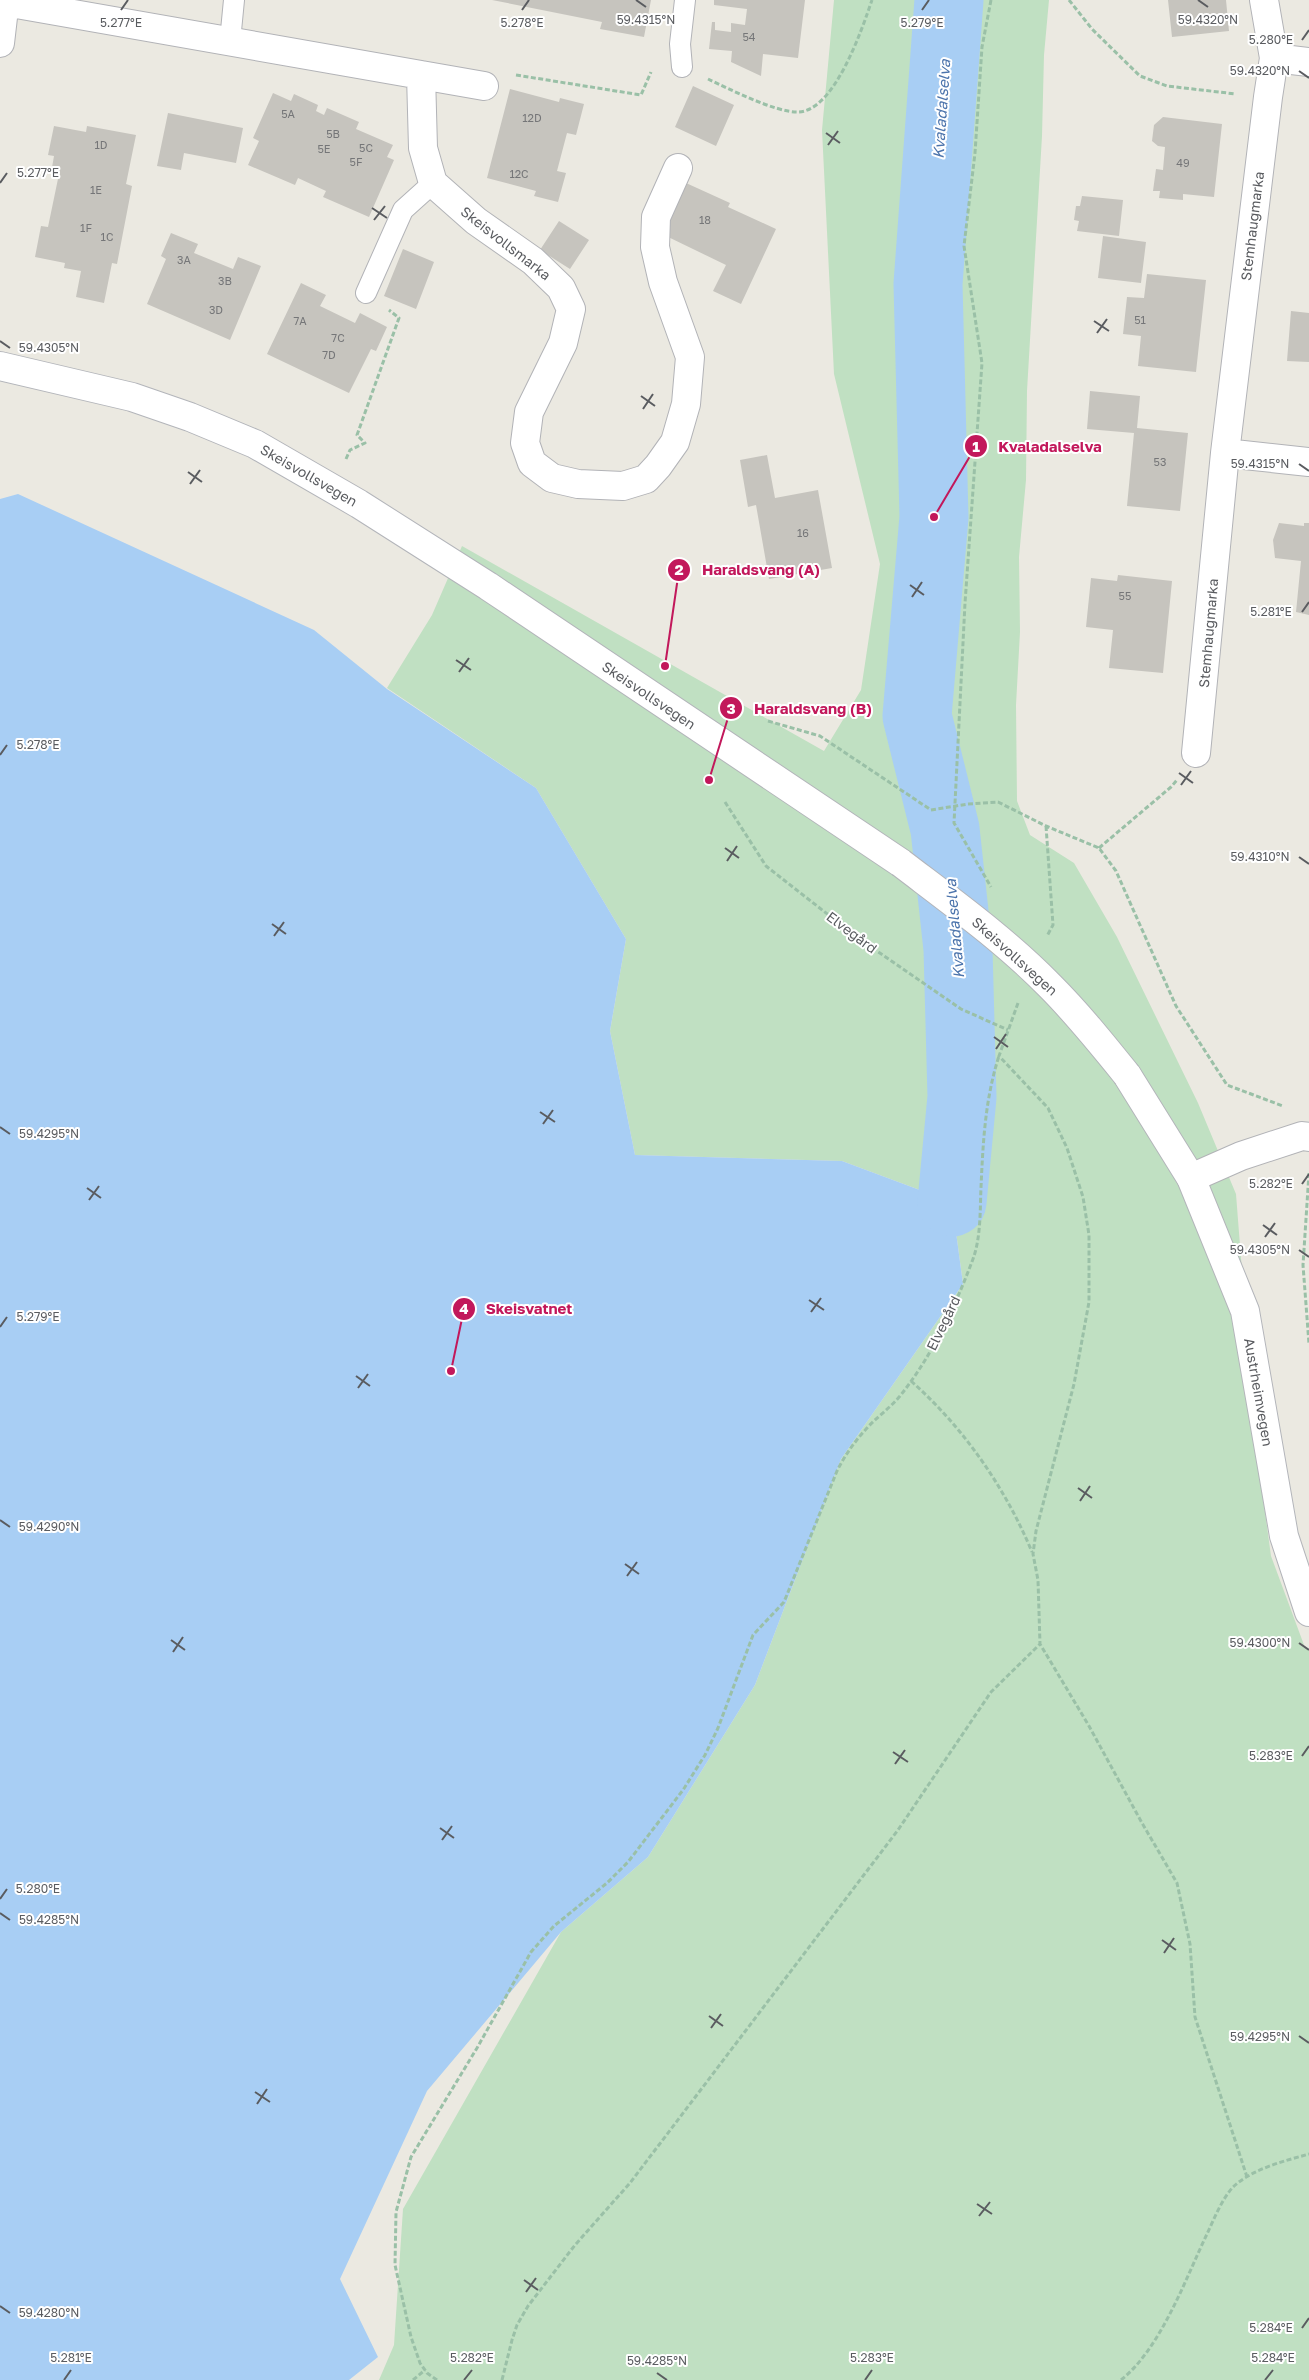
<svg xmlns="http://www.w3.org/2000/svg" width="1309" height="2380" font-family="'Golos Text',sans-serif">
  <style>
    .green { fill: #c0e0c2 }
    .water { fill: #a8cef4 }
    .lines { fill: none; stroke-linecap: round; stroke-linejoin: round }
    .river { stroke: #a8cef4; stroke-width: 69 }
    .building { fill: #c6c4be }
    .lane-casing { stroke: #b2b3b7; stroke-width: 22 }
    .street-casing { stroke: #b2b3b7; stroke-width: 30 }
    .secondary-casing { stroke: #b3b5ba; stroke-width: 30 }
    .path { stroke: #9ac0a7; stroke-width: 3; stroke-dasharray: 5 2.5; stroke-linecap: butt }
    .lane { stroke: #fff; stroke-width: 20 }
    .street { stroke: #fff; stroke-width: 28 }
    .secondary { stroke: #fff; stroke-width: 28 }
    .secondary-bridge-casing { stroke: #b3b5ba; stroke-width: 30; stroke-linecap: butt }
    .path-bridge { stroke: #9ac0a7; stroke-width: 3; stroke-dasharray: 5 2.5; stroke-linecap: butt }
    .secondary-bridge { stroke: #fff; stroke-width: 28 }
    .ticks { fill: none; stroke: #5a5c60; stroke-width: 2 }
    .labels { text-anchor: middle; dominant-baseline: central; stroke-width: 4; stroke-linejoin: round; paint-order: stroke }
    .number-label { font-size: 11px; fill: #757678 }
    .street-label { font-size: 14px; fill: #5a5c60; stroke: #fff }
    .water-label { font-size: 15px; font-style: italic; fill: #4c74ac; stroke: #fff }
    .ticks-label { font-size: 12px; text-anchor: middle; fill: #5a5c60; stroke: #fff; stroke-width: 4; stroke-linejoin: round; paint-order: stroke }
    .leader { fill: none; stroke: #c2185b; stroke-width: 2 }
    .callout-dot { fill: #c2185b; stroke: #fff; stroke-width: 2 }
    .mark-label { font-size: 15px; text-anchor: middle; font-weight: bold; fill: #fff }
    .callout-label { font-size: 15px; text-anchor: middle; font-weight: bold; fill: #c2185b; stroke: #fff; stroke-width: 4; stroke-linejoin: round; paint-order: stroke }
  </style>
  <rect width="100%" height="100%" fill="#ebe9e1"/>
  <path class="green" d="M834 0H1049L1044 55 1042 136 1027 391 1026 480 1019 557 1020 632 1016 705 1017 801 1030 835 1074 863 1117 937 1198 1103 1236 1194 1255 1438 1271 1556 1304 1645 1309 1651V2380H379L394 2345 403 2209 561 1932 648 1857 755 1685 841 1459 963 1284 952 1202 842 1161 635 1155 610 1031 626 939 536 788 387 688 432 615 462 546 824 751 861 690 880 564 834 374 822 130Z"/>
  <path class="water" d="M18 494 314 630 387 689 536 788 626 939 610 1031 635 1155 842 1161 952 1202 963 1284 841 1459 755 1685 648 1857 561 1932 427 2091 340 2279 378 2357 349 2380H0V499Z"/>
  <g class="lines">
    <path class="river" d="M949 0 928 284 934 517 917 716 945 829 958 949 962 1097 952 1202"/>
  </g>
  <path class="building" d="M492 0H651L644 37 600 29 602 22Z
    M714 0H805L798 58 763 54 761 76 731 62 732 51 709 49 712 22H715V30L731 32V23L745 25 747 9 714 5Z
    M1168 0H1226L1229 31 1172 37Z
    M693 86 734 105 716 146 675 127Z
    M510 89 559 102 560 98 584 104 576 135 567 133 557 171 566 173 558 202 534 196 536 191 487 178Z
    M273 93 291 101 294 94 318 105 316 111 324 115 327 108 359 122 356 129 393 145 387 157 394 160 369 217 323 197 326 191 298 178 295 185 248 165 259 141 253 138Z
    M168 113 243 128 236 163 184 153 181 170 157 166Z
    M1163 117 1222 124 1214 197 1183 194V200L1159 198 1160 191H1153L1156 169 1163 170 1165 147 1158 146 1152 141 1154 125Z
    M54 126 86 132 87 126 136 135 126 184 132 186 117 264 112 263 104 303 76 297 81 271 64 268 65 263 35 257 41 226 48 227 59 174 51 173 54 156 48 155Z
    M686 183 730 203 728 207 776 229 741 304 713 291 726 265 662 234Z
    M1082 196 1123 200 1119 236 1077 231 1079 221 1074 220 1076 206H1080Z
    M559 221 589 240 570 269 540 250Z
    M171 233 198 244 194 253 233 269 238 257 261 266 230 340 147 304 166 259 161 256Z
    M1103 236 1146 242 1141 283 1098 278Z
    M403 249 434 262 416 309 384 296Z
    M1147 274 1206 280 1196 372 1138 366 1141 336 1123 334 1127 297 1144 298Z
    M301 283 326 295 320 306 355 323 360 313 387 327 376 351 371 349 349 393 267 354Z
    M1291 311 1309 313V362L1287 361Z
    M1090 391 1140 396 1137 428 1188 433 1180 511 1127 506 1134 433 1087 429Z
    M767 455 775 498 818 490 832 568 769 579 756 505 748 507 740 460Z
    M1279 523 1304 526V523H1309V615L1296 612 1301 561 1275 558 1273 540Z
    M1118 575 1172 581 1163 673 1109 668 1113 630 1086 627 1091 578 1117 581Z"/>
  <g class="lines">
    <g class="lane-casing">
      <path id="lane" d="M230 41 234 0
        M682 67 680 44 685 0
        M366 293 403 210 433 183"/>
    </g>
    <g class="street-casing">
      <path id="street" d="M5 2 421 75 423 148 433 183 476 221 533 261 561 288 571 309 563 343 529 412 525 443 532 463 552 478 578 484 623 486 646 479 658 466 675 442 686 404 690 357 663 282 655 247 656 217 678 168
        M0 43 5 0
        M1274 58 1309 62
        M421 75 484 86
        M1225 453 1309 462
        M1196 753 1225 453 1268 97 1274 58 1264 0
        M1191 1178 1241 1156 1302 1136 1309 1137"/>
    </g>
    <g class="secondary-casing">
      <path id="secondary" d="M0 366 132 397 190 417 255 444 359 504 488 586 901 863
        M1127 1075 1191 1178 1245 1311 1284 1536 1309 1612"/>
    </g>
    <path class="path" d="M991 0 982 47 975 153 964 246 982 363 965 603 954 823 991 887
      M1069 0 1092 29 1140 76 1167 86 1236 94
      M516 75 641 95 651 72
      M708 79C729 89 775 112 797 112 834 113 862 29 872 0
      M346 459 350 450 365 443 357 435 399 318 389 310
      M768 721 820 736 931 810
      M725 802 766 866 858 938 961 1009 1008 1030
      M968 804 998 802 1046 826 1099 848 1116 871 1176 1006 1227 1085 1283 1106
      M1046 826 1053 925 1047 936
      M1099 848 1171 787 1177 780
      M1018 1003 999 1056 1048 1108 1067 1148 1083 1197 1089 1235V1302L1074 1384 1036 1531 1033 1554 1038 1580 1040 1644 1089 1726 1142 1823 1177 1883 1190 1944 1195 2017 1247 2177
      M1309 1173 1303 1265 1309 1344
      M911 1381C963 1427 1005 1487 1032 1552
      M413 2380 425 2370
      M437 2380 427 2373 420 2363 411 2337 395 2265 396 2212 411 2157 477 2048 531 1952 554 1926 607 1883 628 1862 683 1790 705 1755 718 1728 753 1635 784 1602 837 1471C845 1455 855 1441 867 1428 877 1417 890 1408 900 1396 932 1356 955 1307 973 1259 981 1237 980 1210 981 1187 983 1143 985 1099 999 1056
      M502 2380 512 2340 517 2325 528 2306 575 2245 630 2183 898 1830 991 1692 1040 1644
      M1121 2380C1161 2348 1185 2280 1207 2234 1214 2219 1222 2199 1233 2187 1252 2169 1284 2161 1309 2154"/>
    <use href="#lane" class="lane"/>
    <use href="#street" class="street"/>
    <use href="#secondary" class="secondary"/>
    <g class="secondary-bridge-casing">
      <path id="secondary-bridge" d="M901 863C952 902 1005 940 1050 986 1078 1014 1102 1044 1127 1075"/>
    </g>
    <path class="path-bridge" d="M931 810 968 804"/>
    <use href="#secondary-bridge" class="secondary-bridge"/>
  </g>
  <path class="ticks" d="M636 0 646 7M1198 0 1208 7M121 10 128 0M522 10 529 0M922 10 929 0M1302 40 1309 30M1299 71 1309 78M826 133 840 143M828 145 838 131M0 183 7 173M372 208 387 218M374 220 385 206M1094 321 1109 331M1097 333 1107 319M0 341 10 348M641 396 655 406M643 409 653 394M1299 464 1309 471M188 472 202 482M190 484 200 470M910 585 924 595M912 597 922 582M1302 612 1309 602M456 660 471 670M459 672 469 658M0 755 7 745M1179 773 1193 783M1181 785 1191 771M725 848 739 858M1299 857 1309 864M727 861 737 846M272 924 286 934M274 936 284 922M994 1037 1008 1047M996 1049 1006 1034M540 1112 555 1122M543 1124 553 1110M0 1127 10 1134M1302 1184 1309 1174M87 1188 101 1198M89 1200 99 1186M1263 1225 1277 1235M1265 1237 1275 1223M1299 1250 1309 1257M809 1300 824 1310M811 1312 821 1298M0 1327 7 1317M356 1376 370 1386M358 1388 368 1374M1078 1488 1092 1498M1080 1501 1090 1486M0 1520 10 1527M625 1564 639 1574M627 1576 637 1562M171 1640 185 1650M1299 1643 1309 1650M173 1652 183 1637M893 1752 908 1762M1302 1756 1309 1746M895 1764 905 1750M440 1828 454 1838M442 1840 452 1826M0 1899 7 1889M0 1913 10 1920M1162 1940 1176 1950M1164 1953 1174 1938M709 2016 723 2026M711 2028 721 2014M1299 2036 1309 2043M255 2092 270 2102M257 2104 267 2089M977 2204 992 2214M979 2216 990 2202M524 2280 538 2290M526 2292 536 2278M0 2306 10 2313M1302 2328 1309 2318M657 2373 667 2380M64 2380 71 2370M464 2380 472 2370M865 2380 872 2370M1265 2380 1273 2370"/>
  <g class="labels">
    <g class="number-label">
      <text x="749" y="36">54</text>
      <text x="288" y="113">5A</text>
      <text x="532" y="117">12D</text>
      <text x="333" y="133">5B</text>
      <text x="101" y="144">1D</text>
      <text x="366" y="147">5C</text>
      <text x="324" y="148">5E</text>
      <text x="356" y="161">5F</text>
      <text x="1183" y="162">49</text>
      <text x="519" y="173">12C</text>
      <text x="96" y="189">1E</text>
      <text x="705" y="219">18</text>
      <text x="86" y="227">1F</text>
      <text x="107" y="236">1C</text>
      <text x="184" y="259">3A</text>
      <text x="225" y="280">3B</text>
      <text x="216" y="309">3D</text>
      <text x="1140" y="319">51</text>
      <text x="300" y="320">7A</text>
      <text x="338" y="337">7C</text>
      <text x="329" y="354">7D</text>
      <text x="1160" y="461">53</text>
      <text x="803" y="532">16</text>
      <text x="1125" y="595">55</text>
    </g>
    <g class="street-label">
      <text transform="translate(1252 226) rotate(-83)">Stemhaugmarka</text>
      <text transform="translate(506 243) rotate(38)">Skeisvollsmarka</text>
      <text transform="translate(309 475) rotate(30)">Skeisvollsvegen</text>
      <text transform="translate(1208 633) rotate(-85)">Stemhaugmarka</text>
      <text transform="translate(649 695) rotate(34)">Skeisvollsvegen</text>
      <text transform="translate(852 932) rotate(37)">Elvegård</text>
      <text transform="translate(1015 956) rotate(42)">Skeisvollsvegen</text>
      <text transform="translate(943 1323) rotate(-64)">Elvegård</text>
      <text transform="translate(1259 1392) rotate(80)">Austrheimvegen</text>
    </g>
    <g class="water-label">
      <text transform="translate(941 109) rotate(-86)">Kvaladalselva</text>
      <text transform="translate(954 929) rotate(-95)">Kvaladalselva</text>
    </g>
  </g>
  <g class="ticks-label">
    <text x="646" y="24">59.4315°N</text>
    <text x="1208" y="24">59.4320°N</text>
    <text x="121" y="27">5.277°E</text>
    <text x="522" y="27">5.278°E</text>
    <text x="922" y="27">5.279°E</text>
    <text x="1271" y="44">5.280°E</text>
    <text x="1260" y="75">59.4320°N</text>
    <text x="38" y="177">5.277°E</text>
    <text x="49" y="352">59.4305°N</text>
    <text x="1260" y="468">59.4315°N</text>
    <text x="1271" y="616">5.281°E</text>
    <text x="38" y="749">5.278°E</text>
    <text x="1260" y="861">59.4310°N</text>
    <text x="49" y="1138">59.4295°N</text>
    <text x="1271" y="1188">5.282°E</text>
    <text x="1260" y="1254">59.4305°N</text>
    <text x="38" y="1321">5.279°E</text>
    <text x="49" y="1531">59.4290°N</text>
    <text x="1260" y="1647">59.4300°N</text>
    <text x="1271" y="1760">5.283°E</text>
    <text x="38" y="1893">5.280°E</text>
    <text x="49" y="1924">59.4285°N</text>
    <text x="1260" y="2041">59.4295°N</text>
    <text x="49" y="2317">59.4280°N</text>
    <text x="1271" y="2332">5.284°E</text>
    <text x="71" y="2362">5.281°E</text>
    <text x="472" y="2362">5.282°E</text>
    <text x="872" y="2362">5.283°E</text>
    <text x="1273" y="2362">5.284°E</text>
    <text x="657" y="2365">59.4285°N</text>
  </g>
  <path class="leader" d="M934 517L976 446M665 666L679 570M709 780L731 708M451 1371L464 1309"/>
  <g class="callout-dot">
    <circle cx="934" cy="517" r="5"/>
    <circle cx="665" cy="666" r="5"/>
    <circle cx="709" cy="780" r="5"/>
    <circle cx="451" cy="1371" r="5"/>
    <circle cx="976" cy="446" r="12"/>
    <circle cx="679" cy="570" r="12"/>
    <circle cx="731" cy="708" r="12"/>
    <circle cx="464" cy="1309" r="12"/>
  </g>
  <g class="mark-label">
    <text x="976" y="452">1</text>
    <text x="679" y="575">2</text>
    <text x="731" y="714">3</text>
    <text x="464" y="1314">4</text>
  </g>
  <g class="callout-label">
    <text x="1050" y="452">Kvaladalselva</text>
    <text x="761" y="575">Haraldsvang (A)</text>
    <text x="813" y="714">Haraldsvang (B)</text>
    <text x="529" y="1314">Skeisvatnet</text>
  </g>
</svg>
